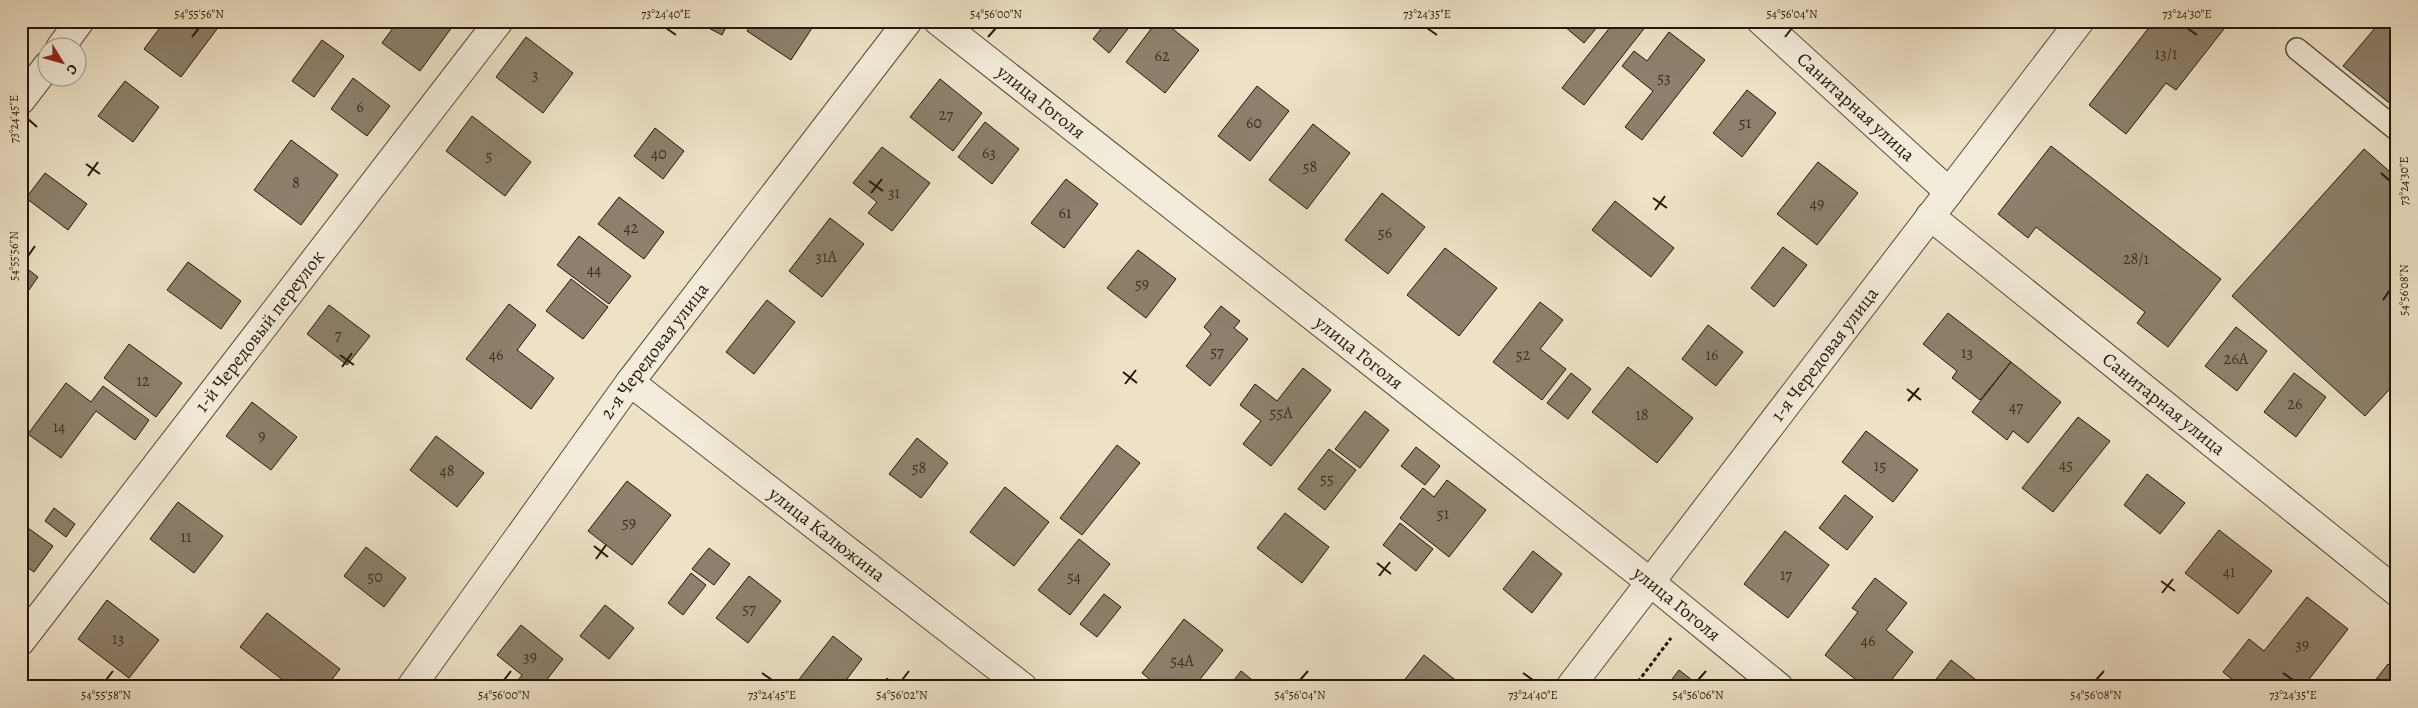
<svg xmlns="http://www.w3.org/2000/svg" width="2418" height="708" font-family="Alegreya,serif">
  <style>
    .building { fill: #8d806c; stroke: #24170a }
    .lines { fill: none; stroke-linecap: round; stroke-linejoin: round }
    .service-casing { stroke: #564a39; stroke-width: 24 }
    .minor-casing { stroke: #564a39; stroke-width: 30 }
    .tertiary-casing { stroke: #564a39; stroke-width: 30 }
    .path { stroke: #24170a; stroke-width: 3; stroke-dasharray: 4 2.5; stroke-linecap: butt }
    .service { stroke: #f3ecda; stroke-width: 21 }
    .minor { stroke: #f3ecda; stroke-width: 28 }
    .tertiary { stroke: #f3ecda; stroke-width: 28 }
    .ticks { fill: none; stroke: #24170a; stroke-width: 2 }
    .labels { text-anchor: middle; dominant-baseline: central; stroke-width: 4.5; stroke-linejoin: round; paint-order: stroke }
    .number-label { font-size: 16px; fill: #3e3122 }
    .street-label { font-size: 19px; fill: #24170a; stroke: #f3ecda }
    .neatline { fill: none; stroke: #24170a; stroke-width: 2 }
    .ticks-label { font-size: 12px; text-anchor: middle; fill: #24170a }
  </style>
  <rect width="100%" height="100%" fill="#ede1c6"/>
  <filter id="stains"><feTurbulence type="fractalNoise" baseFrequency=".004" numOctaves="4"/><feColorMatrix values="0 0 0 0 .2 0 0 0 0 .09 0 0 0 0 .02 0 0 0 .5 -.17"/></filter>
  <radialGradient id="worn" r=".72"><stop offset=".6" stop-color="#630" stop-opacity="0"/><stop offset="1" stop-color="#630" stop-opacity=".3"/></radialGradient>
  <path class="building" d="M165 21H207L217 29 181 77 144 49Z
    M398 21H454L455 23 420 71 382 43Z
    M695 21H729L722 35Z
    M753 21H808L814 25 791 60 747 31Z
    M1107 21H1134L1109 53 1093 39Z
    M1157 21H1163L1199 50 1165 93 1126 62Z
    M1558 21H1602L1584 43Z
    M1615 21H1650L1584 105 1562 88Z
    M2154 21H2222L2227 25 2176 90 2166 83 2126 134 2089 105Z
    M2370 21H2397V109L2343 66 2375 28 2369 23Z
    M1669 32 1705 60 1642 140 1625 127 1653 91 1622 66 1634 51 1647 61Z
    M526 37 573 73 543 113 496 77Z
    M322 40 344 56 314 97 292 81Z
    M353 78 390 106 367 136 331 109Z
    M940 79 982 113 953 151 910 117Z
    M125 81 159 107 133 142 98 116Z
    M1257 86 1289 111 1250 161 1218 136Z
    M1747 90 1776 113 1742 157 1713 133Z
    M472 116 531 162 505 196 446 151Z
    M985 122 1019 149 992 184 958 157Z
    M1313 124 1350 153 1307 209 1269 180Z
    M655 128 684 151 663 179 634 156Z
    M291 140 338 175 301 225 254 190Z
    M2051 146 2221 279 2168 347 2137 323 2145 312 2036 227 2028 238 1998 214Z
    M882 147 930 183 892 231 868 213 877 202 853 183Z
    M2364 149 2397 178V381L2365 416 2232 296Z
    M1818 162 1858 193 1817 245 1777 214Z
    M45 173 87 204 68 230 26 198Z
    M1066 179 1098 204 1064 248 1031 223Z
    M1382 193 1425 227 1388 274 1345 240Z
    M619 197 664 232 644 259 598 224Z
    M1615 201 1674 248 1651 277 1592 230Z
    M830 218 864 244 822 297 789 271Z
    M579 236 631 276 609 304 557 265Z
    M1783 247 1807 265 1774 307 1751 288Z
    M1445 248 1497 288 1459 336 1407 295Z
    M1138 250 1176 279 1146 318 1107 288Z
    M188 262 241 301 221 329 167 290Z
    M21 264 38 277 26 294 21 291Z
    M571 279 608 307 583 339 546 311Z
    M767 300 795 322 754 374 726 352Z
    M1540 302 1563 320 1540 349 1566 369 1542 400 1493 362Z
    M509 304 536 325 517 350 554 378 531 409 466 359Z
    M329 305 370 336 347 365 307 334Z
    M1221 306 1240 321 1234 328 1248 339 1210 386 1186 366 1211 334 1204 327Z
    M1948 313 2011 362 1980 400 1952 378 1957 371 1923 344Z
    M1708 325 1743 352 1716 386 1682 359Z
    M2236 327 2267 351 2237 391 2205 366Z
    M129 344 182 383 156 417 104 378Z
    M2011 362 2061 402 2028 443 2013 431 2007 440 1972 412Z
    M1628 367 1693 418 1657 463 1592 412Z
    M1303 368 1331 390 1271 466 1243 444 1261 421 1240 405 1255 384 1277 401Z
    M1571 373 1591 389 1568 419 1547 403Z
    M2294 373 2326 397 2296 437 2264 412Z
    M66 383 91 402 103 386 149 420 135 440 96 411 61 458 28 434Z
    M252 402 297 437 271 470 226 436Z
    M1365 411 1389 430 1360 468 1335 449Z
    M2078 417 2110 441 2053 512 2022 488Z
    M1866 431 1918 470 1893 502 1842 462Z
    M436 436 484 473 457 507 410 470Z
    M917 438 948 463 921 498 889 474Z
    M1117 445 1140 463 1082 535 1060 518Z
    M1416 447 1440 466 1425 485 1401 466Z
    M1329 449 1356 470 1325 510 1298 489Z
    M2147 474 2185 503 2160 534 2124 505Z
    M1447 480 1486 510 1449 557 1400 518 1423 488 1434 497Z
    M627 481 671 515 632 565 588 531Z
    M1005 487 1049 522 1014 566 970 532Z
    M1845 495 1873 517 1847 550 1819 528Z
    M178 502 223 536 194 573 150 539Z
    M54 508 75 524 66 537 45 521Z
    M1285 513 1329 547 1302 583 1257 548Z
    M21 523 53 546 34 572 21 563Z
    M1400 523 1433 549 1416 571 1383 545Z
    M2219 530 2272 571 2238 614 2185 573Z
    M1785 531 1829 565 1788 618 1744 584Z
    M1079 539 1110 564 1070 615 1038 590Z
    M366 547 406 578 384 607 344 576Z
    M709 548 730 564 714 585 692 569Z
    M1533 551 1562 574 1532 613 1503 589Z
    M691 573 706 585 683 615 668 603Z
    M749 576 781 601 748 643 716 618Z
    M1875 578 1907 603 1886 630 1913 652 1886 687H1865L1825 655 1858 612 1852 608Z
    M1104 594 1121 607 1097 637 1080 624Z
    M2307 597 2348 629 2303 687H2241L2223 672 2249 639 2264 651Z
    M107 600 159 640 129 678 78 639Z
    M605 605 634 628 609 659 580 636Z
    M267 613 340 669 326 687H292L240 647Z
    M1184 619 1223 650 1194 687H1159L1142 673Z
    M521 625 563 659 541 687H513L522 675 497 655Z
    M833 636 862 659 841 687H793Z
    M1424 655 1464 687H1399Z
    M1951 660 1985 687H1930Z
    M2388 664 2397 671V687H2370Z
    M1679 670 1701 687H1666Z
    M1241 671 1261 687H1229Z
    M887 678 898 687H881Z"/>
  <g class="lines">
    <g class="service-casing">
      <path id="service" d="M2297 49 2397 130"/>
    </g>
    <g class="minor-casing">
      <g id="minor">
        <path id="s1" d="M938 21 1650 582 1779 687"/>
        <path id="s2" d="M1761 21 1949 192"/>
        <path id="s3" d="M1930 216 2397 592"/>
        <path id="s4" d="M630 382 1023 687"/>
        <path id="s5" d="M21 641 499 21"/>
        <path id="s6" d="M411 687 630 382 908 21"/>
        <path id="s7" d="M1570 687 2080 21"/>
      </g>
    </g>
    <g class="tertiary-casing">
      <path id="tertiary" d="M60 48 80 21
        M21 100 48 65"/>
    </g>
    <path class="path" d="M1634 687 1671 638"/>
    <use href="#service" class="service"/>
    <use href="#minor" class="minor"/>
    <use href="#tertiary" class="tertiary"/>
  </g>
  <path class="ticks" d="M666 28 676 35M1427 28 1437 35M2187 28 2197 35M192 37 199 28M988 37 996 28M1785 37 1792 28M28 119 37 127M86 164 100 174M2381 173 2390 181M88 176 98 162M869 181 883 191M871 193 882 179M1653 198 1667 208M1655 210 1665 196M28 256 35 246M2383 300 2390 290M340 355 354 365M342 367 352 353M1123 372 1137 383M1125 384 1136 370M1907 389 1921 400M1908 401 1919 388M594 546 608 557M596 559 606 545M1377 563 1391 574M1379 576 1390 562M2161 581 2175 591M2162 593 2173 579M762 673 772 680M1523 673 1533 680M2283 673 2293 680M106 680 113 671M504 680 511 671M902 680 909 671M1300 680 1308 671M1698 680 1706 671M2096 680 2104 671"/>
  <g class="labels">
    <g class="number-label">
      <text x="2166" y="54">13/1</text>
      <text x="1162" y="56">62</text>
      <text x="535" y="75">3</text>
      <text x="1664" y="78">53</text>
      <text x="360" y="107">6</text>
      <text x="946" y="115">27</text>
      <text x="1254" y="123">60</text>
      <text x="1745" y="123">51</text>
      <text x="989" y="153">63</text>
      <text x="659" y="154">40</text>
      <text x="489" y="156">5</text>
      <text x="1310" y="167">58</text>
      <text x="296" y="183">8</text>
      <text x="894" y="193">31</text>
      <text x="1817" y="204">49</text>
      <text x="1065" y="213">61</text>
      <text x="631" y="228">42</text>
      <text x="1385" y="233">56</text>
      <text x="826" y="257">31А</text>
      <text x="2136" y="259">28/1</text>
      <text x="594" y="270">44</text>
      <text x="1142" y="284">59</text>
      <text x="338" y="335">7</text>
      <text x="1217" y="352">57</text>
      <text x="1967" y="353">13</text>
      <text x="496" y="355">46</text>
      <text x="1523" y="355">52</text>
      <text x="1712" y="355">16</text>
      <text x="2236" y="359">26А</text>
      <text x="143" y="381">12</text>
      <text x="2295" y="404">26</text>
      <text x="2016" y="407">47</text>
      <text x="1281" y="413">55А</text>
      <text x="1642" y="415">18</text>
      <text x="59" y="427">14</text>
      <text x="262" y="436">9</text>
      <text x="2066" y="465">45</text>
      <text x="1880" y="466">15</text>
      <text x="919" y="468">58</text>
      <text x="447" y="471">48</text>
      <text x="1327" y="479">55</text>
      <text x="1443" y="514">51</text>
      <text x="629" y="523">59</text>
      <text x="186" y="537">11</text>
      <text x="2229" y="572">41</text>
      <text x="1786" y="575">17</text>
      <text x="375" y="577">50</text>
      <text x="1074" y="577">54</text>
      <text x="749" y="609">57</text>
      <text x="118" y="639">13</text>
      <text x="1868" y="641">46</text>
      <text x="2302" y="645">39</text>
      <text x="530" y="657">39</text>
      <text x="1182" y="661">54А</text>
    </g>
    <g class="street-label">
      <text stroke="none"><textPath href="#s1" startOffset="131">улица Гоголя</textPath></text>
      <text stroke="none"><textPath href="#s2" startOffset="128">Санитарная улица</textPath></text>
      <text stroke="none"><textPath href="#s5" startOffset="391">1-й Чередовый переулок</textPath></text>
      <text stroke="none"><textPath href="#s6" startOffset="415">2-я Чередовая улица</textPath></text>
      <text stroke="none"><textPath href="#s1" startOffset="536">улица Гоголя</textPath></text>
      <text stroke="none"><textPath href="#s7" startOffset="419">1-я Чередовая улица</textPath></text>
      <text stroke="none"><textPath href="#s3" startOffset="300">Санитарная улица</textPath></text>
      <text stroke="none"><textPath href="#s4" startOffset="249">улица Калюжина</textPath></text>
      <text stroke="none"><textPath href="#s1" startOffset="941">улица Гоголя</textPath></text>
    </g>
  </g>
  <rect width="2418" height="708" fill="none" stroke="#ede1c6" stroke-width="55"/>
  <g transform="translate(62 62) rotate(127)"><circle r="24" fill="#f3ecda" stroke="#a09787"/>
  <path d="M0-4L9 19L0 12L-9 19Z" fill="#8f2418"/>
  <text y="-8" font-size="14" font-weight="bold" text-anchor="middle" fill="#24170a">С</text>
  </g>
  <rect x="28" y="28" width="2362" height="652" class="neatline"/>
  <g class="ticks-label">
    <text x="199" y="18">54°55'56"N</text>
    <text x="666" y="18">73°24'40"E</text>
    <text x="996" y="18">54°56'00"N</text>
    <text x="1427" y="18">73°24'35"E</text>
    <text x="1792" y="18">54°56'04"N</text>
    <text x="2187" y="18">73°24'30"E</text>
    <text transform="translate(14 119) rotate(-90)" y="4">73°24'45"E</text>
    <text transform="translate(2404 181) rotate(-90)" y="4">73°24'30"E</text>
    <text transform="translate(14 256) rotate(-90)" y="4">54°55'56"N</text>
    <text transform="translate(2404 290) rotate(-90)" y="4">54°56'08"N</text>
    <text x="106" y="699">54°55'58"N</text>
    <text x="504" y="699">54°56'00"N</text>
    <text x="772" y="699">73°24'45"E</text>
    <text x="902" y="699">54°56'02"N</text>
    <text x="1300" y="699">54°56'04"N</text>
    <text x="1533" y="699">73°24'40"E</text>
    <text x="1698" y="699">54°56'06"N</text>
    <text x="2096" y="699">54°56'08"N</text>
    <text x="2293" y="699">73°24'35"E</text>
  </g>
  <rect width="100%" height="100%" filter="url(#stains)"/>
  <rect width="100%" height="100%" fill="url(#worn)"/>
</svg>
